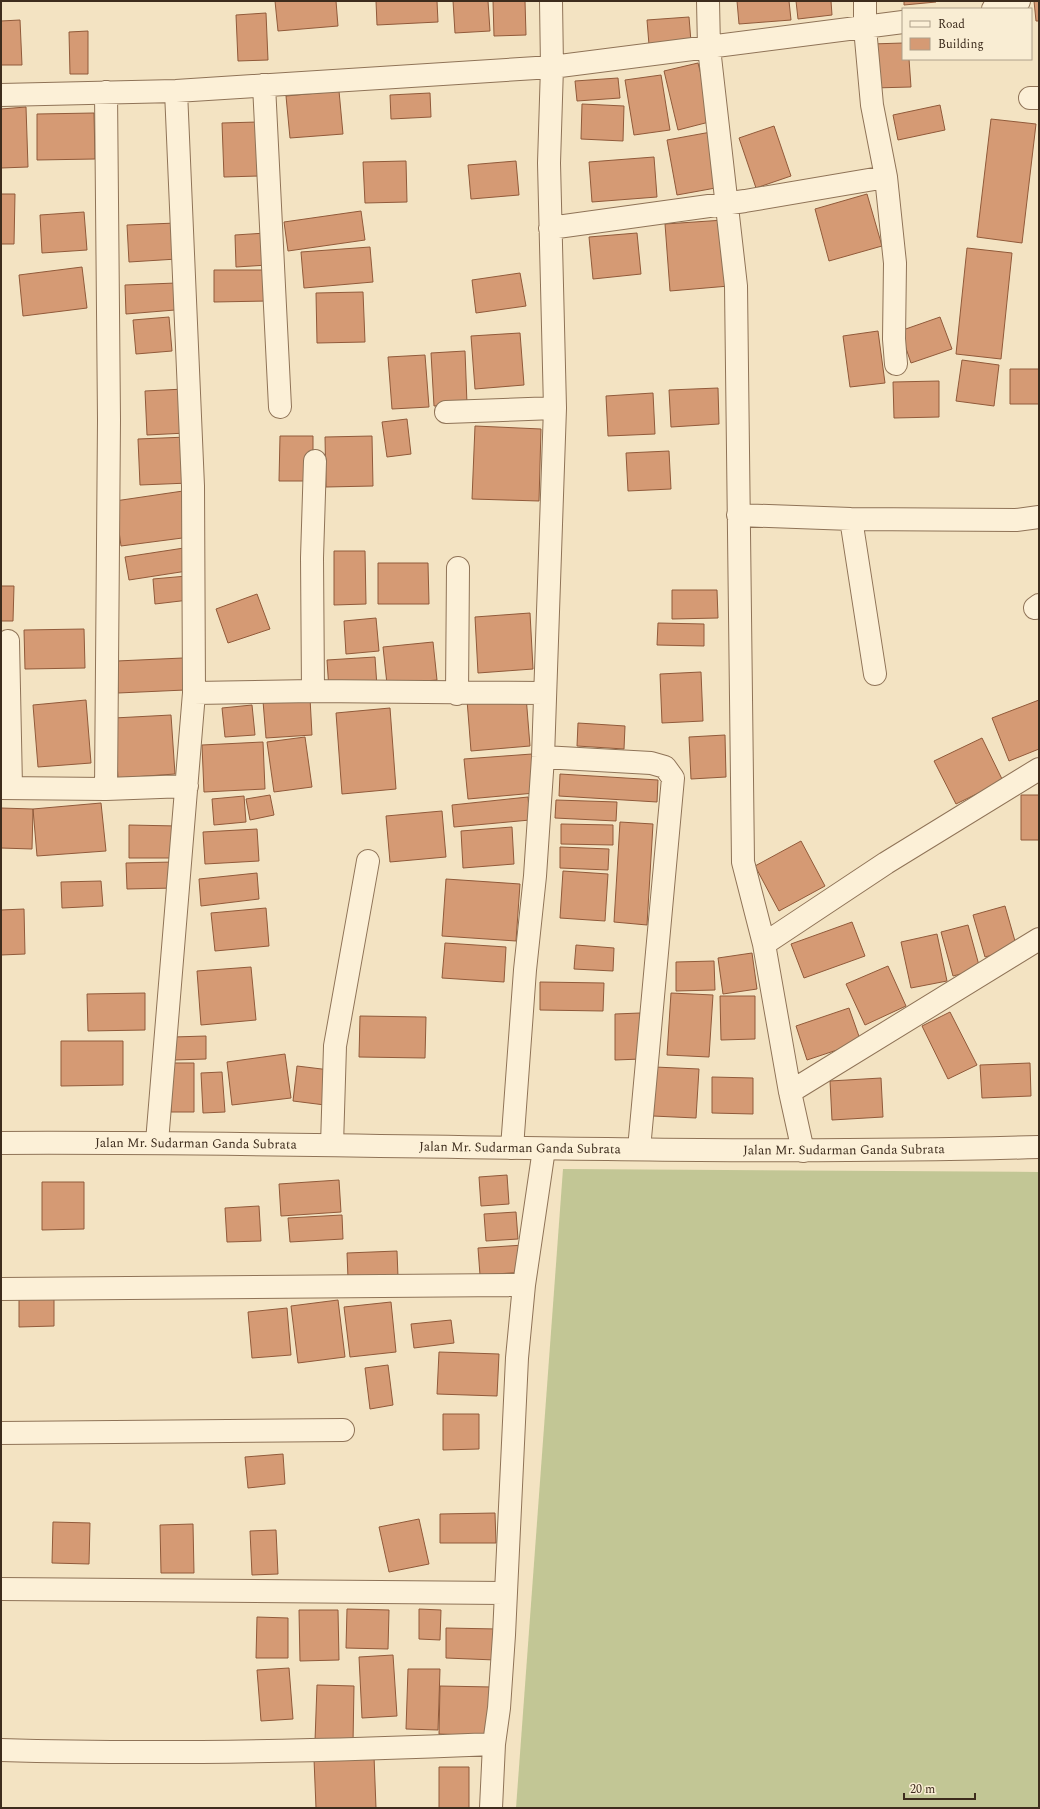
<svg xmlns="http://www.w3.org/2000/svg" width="1040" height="1809" font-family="Spectral,serif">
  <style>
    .cemetery { fill: #c2c695 }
    .building { fill: #d59a74; stroke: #915a3a }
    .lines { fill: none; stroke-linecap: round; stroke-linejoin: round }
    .minor-casing { stroke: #8f7357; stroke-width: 24 }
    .tertiary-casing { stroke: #8f7357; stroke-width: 24 }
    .minor { stroke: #fcf0d7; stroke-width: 22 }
    .tertiary { stroke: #fcf0d7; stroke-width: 22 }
    .labels { text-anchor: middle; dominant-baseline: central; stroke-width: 4; stroke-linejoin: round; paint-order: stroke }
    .street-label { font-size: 13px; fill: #3d2c1d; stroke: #f9edd3 }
  </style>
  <rect width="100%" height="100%" fill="#f3e3c2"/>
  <path class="cemetery" d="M563 1169 1039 1172V1808H516Z"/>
  <path class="building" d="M275 1H336L338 26 278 31Z
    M376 1H437L438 22 377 25Z
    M453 1H488L490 31 455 33Z
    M493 1H525L526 35 494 36Z
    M737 1H789L791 20 739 24Z
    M796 1H831L832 15 798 19Z
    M904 1H936V2L904 5Z
    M1034 1H1039V21H1036Z
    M266 13 268 60 238 61 236 15Z
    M689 17 691 42 649 45 647 20Z
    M20 20 22 65H1V21Z
    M88 31V74H70L69 32Z
    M903 43V59H909L911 87 873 88 871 44Z
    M698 63 713 121 678 130 664 71Z
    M661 75 670 130 634 135 625 80Z
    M618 78 620 98 577 101 575 81Z
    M339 91 343 134 290 138 286 96Z
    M430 93 431 117 391 119 390 95Z
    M582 104 624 106 623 141 581 139Z
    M940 105 945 130 898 140 893 115Z
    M26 107 28 167 1 168V109Z
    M94 113 95 159 37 160V114Z
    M991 119 1036 124 1022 243 977 237Z
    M258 122 259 176 224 177 222 123Z
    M774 126 791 176 756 188 739 138Z
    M711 132 721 187 677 195 667 140Z
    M654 157 657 197 592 202 589 162Z
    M406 161 407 202 365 203 363 162Z
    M516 161 519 195 471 199 468 165Z
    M1 194H15L14 244H1Z
    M867 194 882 246 829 261 815 209Z
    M361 211 365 240 288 251 284 222Z
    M84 212 87 250 42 253 40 215Z
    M724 220 729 286 670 291 665 224Z
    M176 223 177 259 129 262 127 225Z
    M266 233 268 265 236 267 235 235Z
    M637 233 641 274 593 279 589 237Z
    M370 247 373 282 304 288 301 252Z
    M967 248 1012 253 1001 359 956 354Z
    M82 267 87 308 23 316 19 275Z
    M214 270H268V301L214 302Z
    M520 273 526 306 476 313 472 280Z
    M176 283 175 310 126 314 125 285Z
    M363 292 365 342 317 343 316 293Z
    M169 317 172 351 136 354 133 320Z
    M940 317 952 349 911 363 900 331Z
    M878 331 885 383 850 387 843 336Z
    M520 333 524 385 475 389 471 336Z
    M465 351 467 404 434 406 431 353Z
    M425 355 429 407 392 409 388 357Z
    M962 360 999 365 994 406 956 401Z
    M1010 369H1039V404H1010Z
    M939 381V417L894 418 893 382Z
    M718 388 719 424 671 427 669 390Z
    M184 389 186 433 147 435 145 391Z
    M653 393 655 434 608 436 606 396Z
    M407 419 411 454 387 457 382 422Z
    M475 426 541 429 539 501 472 499Z
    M280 436H313V481H279Z
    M372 436 373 486 326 487 325 437Z
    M187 437 189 483 140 485 138 439Z
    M669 451 671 489 628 491 626 453Z
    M183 491 190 537 121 546 115 501Z
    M184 548 187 571 129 580 125 557Z
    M334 551H365L366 604 334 605Z
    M378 563H428L429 604H378Z
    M187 576 189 600 155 604 153 579Z
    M1 586H14L13 621H1Z
    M672 590H717L718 618 672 619Z
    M257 594 270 629 228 643 216 609Z
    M530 613 533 669 478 673 475 617Z
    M376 618 379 651 346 654 344 621Z
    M658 623 704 624V646L657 645Z
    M84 629 85 668 25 669 24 630Z
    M433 642 437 680 387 684 383 647Z
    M375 657 377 687 329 690 327 660Z
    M183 658 185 690 118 693 117 661Z
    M701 672 703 721 662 723 660 674Z
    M526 696 530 746 471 751 467 700Z
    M310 698 312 735 266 738 263 701Z
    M86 700 91 763 38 767 33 705Z
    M1039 700V749L1009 761 992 718Z
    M252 705 255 735 225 737 222 708Z
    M390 708 396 789 342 794 336 713Z
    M171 715 175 774 118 778 114 718Z
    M578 723 625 726 624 749 577 746Z
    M725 735 726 777 691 779 689 737Z
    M305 737 312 787 274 792 267 742Z
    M982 738 1003 781 956 804 934 761Z
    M263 742 265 789 204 792 202 745Z
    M532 754 535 793 468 799 464 759Z
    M560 774 658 780 657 802 559 796Z
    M270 795 274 815 250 820 246 799Z
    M1021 795H1039V840H1021Z
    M244 796 246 822 214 825 212 799Z
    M528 797 530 820 454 827 452 805Z
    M556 800 617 802 616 821 555 818Z
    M101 803 106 851 37 856 33 809Z
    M1 808 33 809 32 849 1 848Z
    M442 811 446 857 390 862 386 816Z
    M620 822 653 824 647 925 614 922Z
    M561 824 613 825V845L561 844Z
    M129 825 177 826 176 858H129Z
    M512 827 514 864 463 868 461 831Z
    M257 829 259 861 205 864 203 832Z
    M801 841 825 886 779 911 755 866Z
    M560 847 609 849 608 870 560 868Z
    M174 862 175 888 127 889 126 863Z
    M563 871 608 874 605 921 560 918Z
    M257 873 259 899 201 906 199 879Z
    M446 879 520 884 516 941 442 936Z
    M101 881 103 906 62 908 61 882Z
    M1005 906 1017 948 985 957 973 915Z
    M266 908 269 946 215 951 211 913Z
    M24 909 25 954 1 955V910Z
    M852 922 865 956 804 978 791 944Z
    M968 925 980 969 953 976 941 932Z
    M937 934 947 981 911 988 901 942Z
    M445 943 506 947 504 982 442 978Z
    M576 945 614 948 613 971 574 969Z
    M752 953 757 989 723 994 718 958Z
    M714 961 715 990 676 991V962Z
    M888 966 906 1006 865 1025 846 984Z
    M251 967 256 1020 201 1025 197 971Z
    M540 982 604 983 603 1011 540 1010Z
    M145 993V1030L88 1031 87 994Z
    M671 993 713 995 709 1057 667 1055Z
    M720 996H755V1039L721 1040Z
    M849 1008 861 1042 807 1060 796 1026Z
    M950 1012 977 1065 948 1079 922 1026Z
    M640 1013 641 1059 615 1060V1014Z
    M360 1016 426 1017 425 1058 359 1057Z
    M206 1036V1059L174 1060 173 1037Z
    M61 1041H123V1085L61 1086Z
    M285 1054 291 1098 232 1105 227 1062Z
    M171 1063H194V1112H171Z
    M1030 1063 1031 1096 982 1098 980 1065Z
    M297 1066 330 1070 325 1105 293 1101Z
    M655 1067 699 1069 696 1118 653 1116Z
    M222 1072 225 1112 203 1113 201 1073Z
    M712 1077 753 1078V1114L712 1113Z
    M881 1078 883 1117 832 1120 830 1081Z
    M507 1175 509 1204 481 1206 479 1177Z
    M339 1180 341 1212 281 1216 279 1184Z
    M42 1182H84V1229L42 1230Z
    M259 1206 261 1241 227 1242 225 1208Z
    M516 1212 518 1239 486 1241 484 1214Z
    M342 1215 343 1239 290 1242 288 1218Z
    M524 1245 526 1272 480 1275 478 1248Z
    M397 1251 398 1277 348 1278 347 1253Z
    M19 1293H54V1326L19 1327Z
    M338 1300 345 1357 298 1363 291 1306Z
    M391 1302 396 1352 350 1357 344 1307Z
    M287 1308 291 1355 252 1358 248 1312Z
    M451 1320 454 1343 414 1348 411 1324Z
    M439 1352 499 1354 497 1396 437 1394Z
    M388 1365 393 1405 370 1409 365 1368Z
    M443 1414H479V1449L443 1450Z
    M283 1454 285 1484 248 1488 245 1457Z
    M495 1513 496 1543H440V1514Z
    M419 1519 429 1564 389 1572 379 1527Z
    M53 1522 90 1523 89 1564 52 1563Z
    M193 1524 194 1573H161L160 1525Z
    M276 1530 278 1574 252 1575 250 1531Z
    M347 1609 389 1610 388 1649 346 1648Z
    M419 1609 441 1610 440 1640 419 1639Z
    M299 1610H338L339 1660 300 1661Z
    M257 1617 288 1618V1658H256Z
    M446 1628 497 1629 495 1660 446 1658Z
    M393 1655 397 1716 362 1718 359 1657Z
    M289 1668 293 1719 261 1721 257 1670Z
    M408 1669H440L438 1730 406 1729Z
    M317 1685 354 1686 353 1743 315 1741Z
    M440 1686 492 1687 491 1736 439 1734Z
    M374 1756 376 1808H316L314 1759Z
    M439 1767H469V1808H439Z"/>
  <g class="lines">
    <g class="minor-casing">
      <path id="minor" d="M708 1 709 48 736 286 743 862 764 944
        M865 1V28L872 105 886 177 895 263 894 339 896 364
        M993 9 1013 6 1019 1
        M264 85 280 407
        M106 92 109 420 106 789
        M1 95 176 91 552 67 903 22
        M1030 98H1039
        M550 228 745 201 886 177
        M446 412 555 408
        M738 515 851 519 1016 520 1039 517
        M851 519 875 674
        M1035 608 1039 605
        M8 641 11 787
        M313 691 312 558 315 461
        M194 693 313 691 545 693
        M457 694 458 568
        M543 757 651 763 665 767 673 778 639 1149
        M1 788 106 789 187 786
        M790 1092 1039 939
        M157 1142 194 693 193 486 176 91
        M332 1145 335 1046 368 861
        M512 1148 525 970 535 876 543 757 555 408 549 163 552 67 551 1
        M803 1151 790 1092 764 944 886 863 1039 769
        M1 1289 524 1285
        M1 1433 343 1430
        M1 1589 505 1593
        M1 1750C165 1755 330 1751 494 1744
        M491 1808 494 1744 499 1708 504 1635 517 1358 524 1285 544 1149"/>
    </g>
    <g class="tertiary-casing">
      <g id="tertiary">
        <path id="s1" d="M1 1143C347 1141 693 1157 1039 1147"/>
      </g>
    </g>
    <use href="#minor" class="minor"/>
    <use href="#tertiary" class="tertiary"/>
  </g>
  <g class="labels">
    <g class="street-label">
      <text stroke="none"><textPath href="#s1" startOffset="195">Jalan Mr. Sudarman Ganda Subrata</textPath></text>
      <text stroke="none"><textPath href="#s1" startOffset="519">Jalan Mr. Sudarman Ganda Subrata</textPath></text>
      <text stroke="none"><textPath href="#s1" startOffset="843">Jalan Mr. Sudarman Ganda Subrata</textPath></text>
    </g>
  </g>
  <rect width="1040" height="1809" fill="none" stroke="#3d2c1d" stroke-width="4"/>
  <rect x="902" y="8" width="130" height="52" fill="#f9edd3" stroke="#aea08a"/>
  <rect x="910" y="21" width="20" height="6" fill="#fcf0d7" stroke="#aea08a"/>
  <text x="938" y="28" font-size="12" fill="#3d2c1d">Road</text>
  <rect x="910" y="38" width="20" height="12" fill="#d59a74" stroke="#aea08a"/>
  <text x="938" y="48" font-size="12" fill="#3d2c1d">Building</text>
  <path d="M904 1793v6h71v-6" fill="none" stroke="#3d2c1d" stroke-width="2"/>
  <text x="910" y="1793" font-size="12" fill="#3d2c1d" stroke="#f9edd3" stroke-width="3" paint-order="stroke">20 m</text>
</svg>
